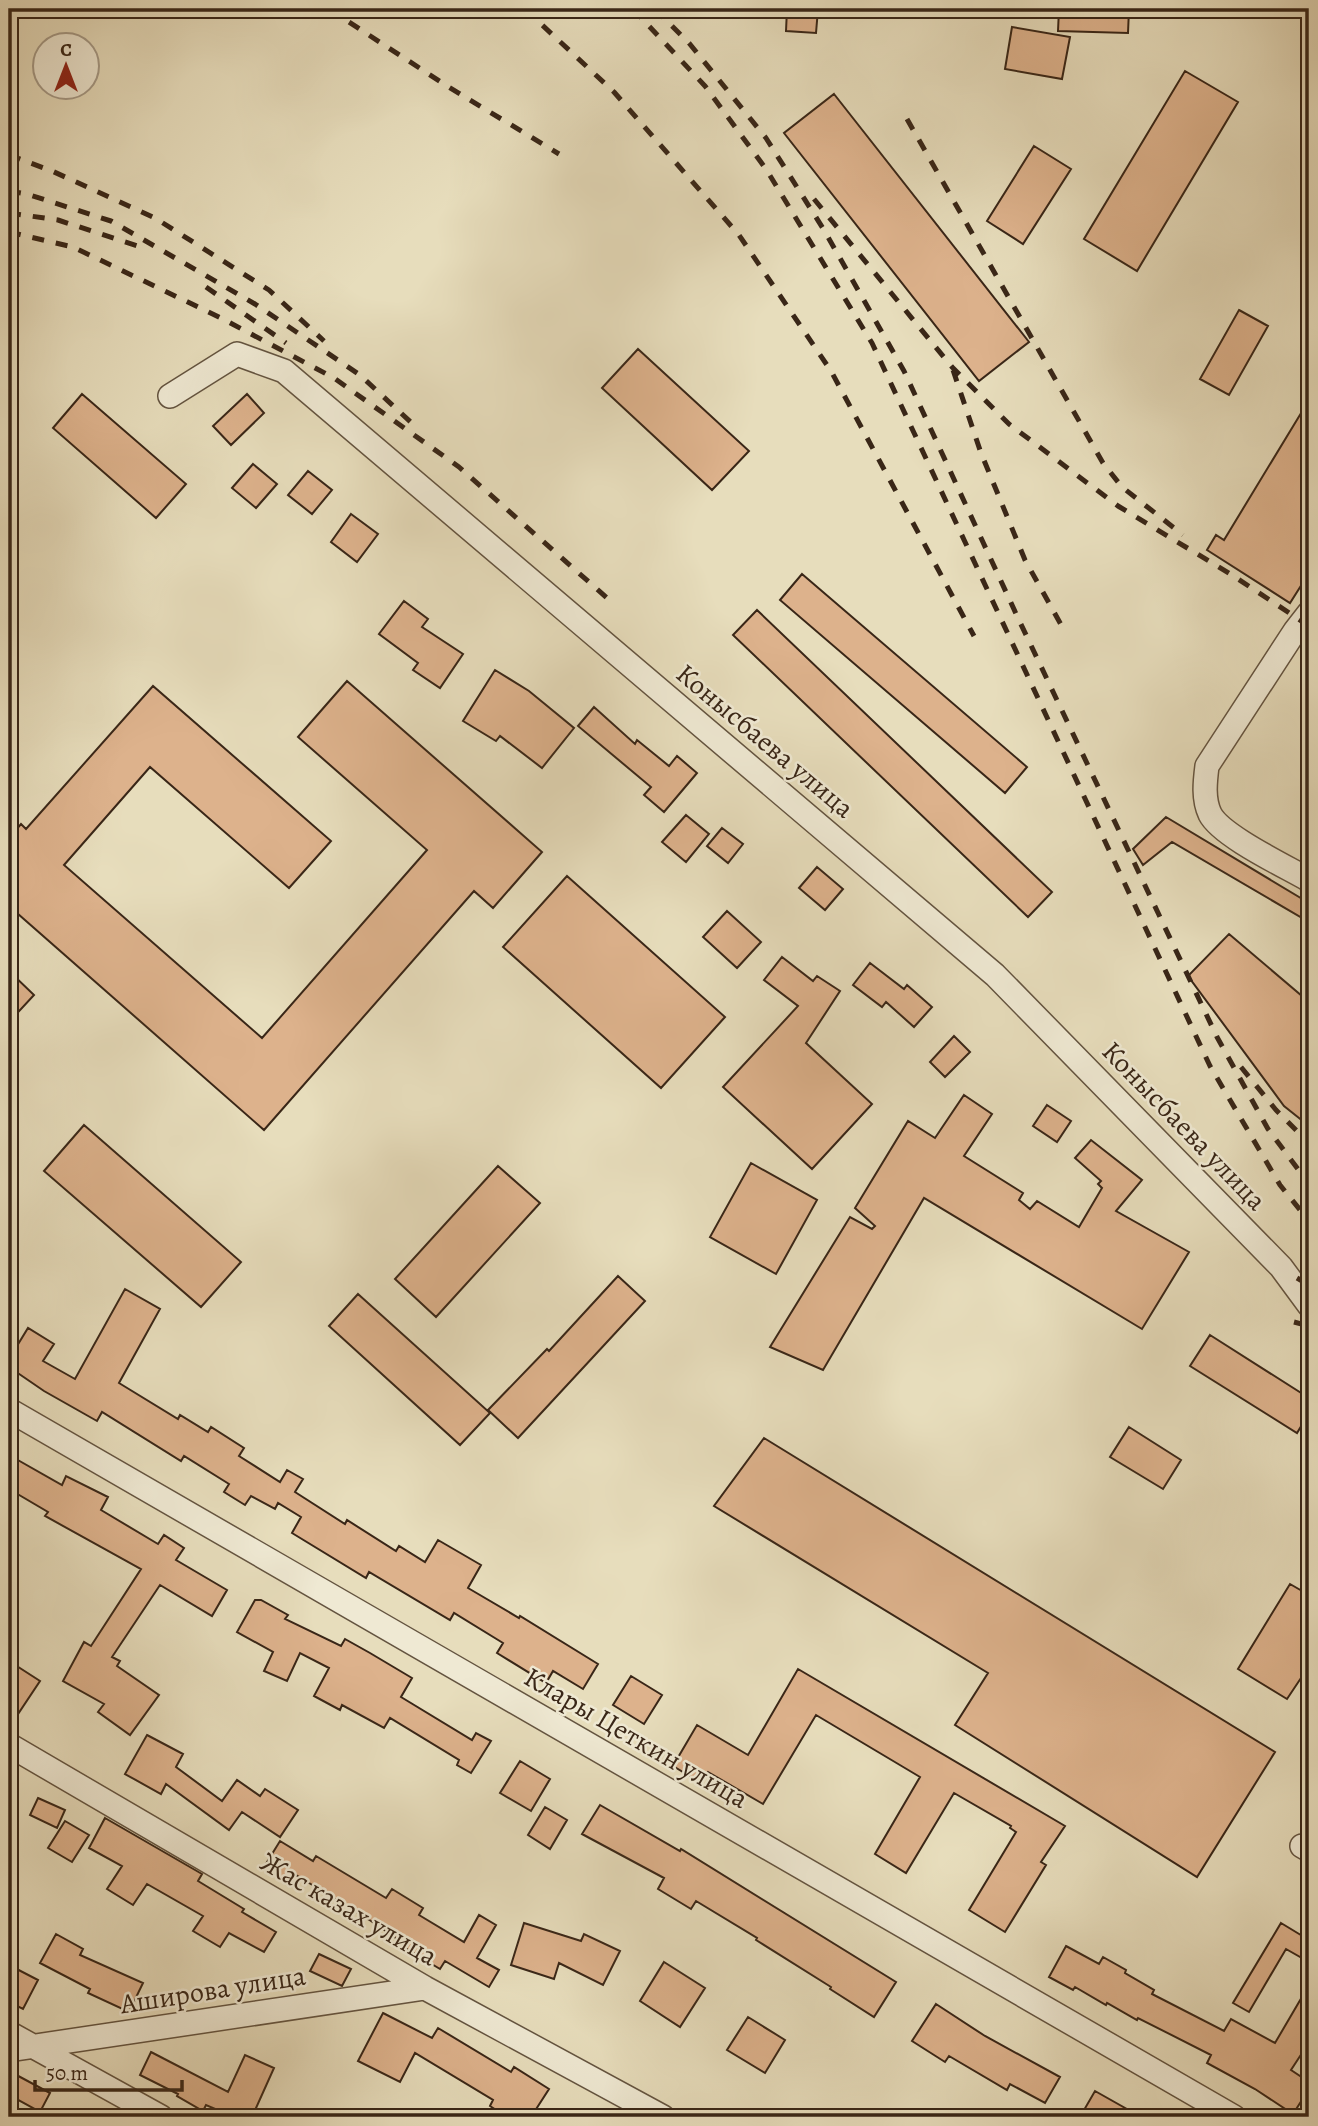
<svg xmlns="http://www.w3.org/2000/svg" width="1318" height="2126" font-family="Alegreya,serif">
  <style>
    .building { fill: #ddb28c; stroke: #392617; stroke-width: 2 }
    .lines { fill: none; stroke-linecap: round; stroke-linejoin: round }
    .street-casing { stroke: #645440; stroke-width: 26 }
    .street { stroke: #efe9d3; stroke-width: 23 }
    .rail { stroke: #392617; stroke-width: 5; stroke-dasharray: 12 12; stroke-linecap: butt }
    .labels { text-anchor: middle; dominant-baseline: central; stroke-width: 5; stroke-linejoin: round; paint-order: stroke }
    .street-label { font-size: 28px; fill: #392617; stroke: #efe9d3 }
  </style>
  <rect width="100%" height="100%" fill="#e7ddbc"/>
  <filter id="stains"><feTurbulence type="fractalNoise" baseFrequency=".00286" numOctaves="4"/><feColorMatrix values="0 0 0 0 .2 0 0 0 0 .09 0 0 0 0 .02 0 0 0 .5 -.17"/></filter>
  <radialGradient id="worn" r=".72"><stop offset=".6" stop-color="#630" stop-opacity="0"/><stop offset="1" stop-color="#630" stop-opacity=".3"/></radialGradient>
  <path class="building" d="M787 9H818L816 33 786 31Z
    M1059 9H1129L1128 33 1058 31Z
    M1012 27 1070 37 1062 79 1005 69Z
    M1185 71 1238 102 1137 271 1084 239Z
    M834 94 1029 342 979 381 784 133Z
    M1034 146 1071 169 1023 244 987 221Z
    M1239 310 1268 326 1229 395 1200 379Z
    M638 349 749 451 712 490 602 388Z
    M82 394 186 484 156 518 53 428Z
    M247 394 264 413 231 445 213 426Z
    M1309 400V573L1290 603 1207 550 1216 535 1224 540Z
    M253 464 277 484 256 508 232 488Z
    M308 471 332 490 312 514 288 495Z
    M351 514 378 534 357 562 331 542Z
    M802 574 1027 767 1005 793 780 600Z
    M404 601 428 619 422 627 463 654 440 688 413 670 418 663 379 634Z
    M757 610 1052 892 1028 917 733 635Z
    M495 670 529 691 574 728 542 768 500 736 496 741 463 721Z
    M347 681 542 852 493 908 474 891 264 1130 9 906V838L21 824 26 829 153 686 331 841 289 888 150 767 64 865 262 1038 427 850 298 737Z
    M594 707 635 744 637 740 669 766 677 756 697 773 664 812 644 795 651 787 578 726Z
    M686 815 709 834 686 862 662 842Z
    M1166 817 1309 903V922L1172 842 1143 865 1133 849Z
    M722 828 743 844 728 863 707 846Z
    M817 867 843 889 825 910 799 888Z
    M567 876 725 1017 661 1088 503 947Z
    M727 911 761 942 737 968 703 937Z
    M1229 934 1309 1002V1126L1284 1106 1188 976Z
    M782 957 813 981 817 976 840 991 806 1043 872 1104 812 1169 723 1087 798 1006 764 980Z
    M870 963 904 989 907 985 932 1007 914 1027 886 1002 882 1007 853 985Z
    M9 971 34 995 9 1022Z
    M954 1036 970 1052 945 1077 930 1062Z
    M964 1095 992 1114 964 1156 1023 1193 1019 1200 1030 1209 1037 1201 1079 1227 1102 1188 1098 1184 1101 1181 1075 1158 1091 1140 1142 1180 1116 1211 1189 1252 1142 1329 924 1198 823 1370 770 1347 850 1217 872 1229 875 1226 855 1208 908 1121 935 1138Z
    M1047 1105 1071 1121 1057 1142 1033 1126Z
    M84 1125 241 1262 201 1307 44 1171Z
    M751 1163 817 1200 776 1274 710 1237Z
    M498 1166 540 1203 436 1317 395 1279Z
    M618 1276 645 1301 518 1438 488 1410 547 1349 549 1351Z
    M125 1289 160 1309 119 1383 178 1419 180 1415 208 1432 211 1427 244 1448 239 1456 280 1482 287 1470 303 1479 295 1492 345 1524 347 1520 396 1551 399 1546 425 1562 438 1540 481 1565 468 1588 519 1618 520 1616 598 1664 583 1689 553 1671 546 1683 497 1653 503 1643 454 1613 450 1620 369 1572 366 1578 292 1533 301 1517 278 1503 275 1509 251 1496 245 1505 224 1492 229 1484 184 1456 181 1461 102 1412 97 1421 44 1391 9 1367V1359L28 1328 54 1344 43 1361 75 1379Z
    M358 1294 490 1413 460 1445 329 1326Z
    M1210 1335 1309 1398V1413L1297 1433 1190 1366Z
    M1129 1427 1181 1460 1163 1489 1110 1457Z
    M764 1438 1275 1752 1197 1877 955 1725 988 1673 714 1506Z
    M9 1455 62 1485 66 1476 108 1497 101 1510 158 1544 164 1535 184 1548 176 1560 227 1590 212 1616 160 1585 112 1657 120 1661 117 1666 159 1695 130 1735 98 1712 104 1704 63 1681 84 1642 91 1646 141 1569 45 1516 48 1512 9 1489Z
    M1290 1584 1309 1595V1666L1287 1699 1238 1669Z
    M255 1600H261L288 1615 285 1619 341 1646 345 1639 370 1653 412 1678 401 1697 472 1740 476 1733 491 1741 471 1773 457 1765 459 1760 390 1718 384 1728 342 1705 340 1710 314 1696 329 1668 300 1653 287 1681 264 1671 273 1652 237 1632Z
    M9 1661 40 1681 18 1714 9 1708Z
    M798 1669 1065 1826 1041 1862 1046 1865 1005 1932 969 1910 1016 1832 1010 1828 1011 1826 954 1793 906 1873 875 1854 920 1777 816 1715 763 1804 708 1772 701 1783 673 1766 697 1725 748 1755Z
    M631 1676 662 1695 644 1724 613 1705Z
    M147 1735 183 1754 176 1767 222 1801 237 1780 260 1796 265 1789 298 1810 280 1837 242 1812 229 1830 166 1784 161 1794 125 1774Z
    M520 1761 550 1779 531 1811 500 1793Z
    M38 1798 65 1810 57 1828 30 1815Z
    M600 1805 680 1851 681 1849 896 1982 874 2017 830 1989 831 1987 756 1940 757 1938 696 1901 691 1909 658 1889 664 1878 582 1834Z
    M545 1807 567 1820 550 1849 528 1835Z
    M105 1818 202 1874 198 1881 244 1909 242 1912 276 1932 264 1952 229 1933 220 1947 193 1931 203 1916 147 1884 133 1905 107 1889 122 1866 89 1848Z
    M65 1821 89 1835 72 1862 48 1848Z
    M280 1841 313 1861 316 1856 386 1898 392 1889 423 1908 419 1915 464 1942 479 1915 496 1925 477 1958 499 1970 489 1987 445 1961 440 1969 402 1946 403 1943 371 1921 296 1875 290 1883 264 1867Z
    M524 1923 581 1941 584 1934 620 1951 603 1985 559 1963 554 1979 511 1965Z
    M1281 1923 1309 1940V1962L1286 1949 1249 2012 1233 2003Z
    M56 1934 83 1949 80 1955 143 1983 129 2012 88 1993 90 1989 40 1963Z
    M1066 1946 1099 1964 1103 1957 1126 1970 1125 1973 1154 1990 1152 1994 1224 2031 1231 2019 1275 2043 1309 1985V2036L1304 2046 1306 2047 1291 2070 1309 2082V2089L1293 2114 1255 2089 1207 2063 1211 2055 1138 2018 1137 2020 1107 2003 1106 2005 1075 1987 1073 1990 1049 1977Z
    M319 1954 351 1969 342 1986 310 1971Z
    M664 1962 705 1988 680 2027 640 2001Z
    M9 1965 38 1980 23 2009 9 2002Z
    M936 2004 985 2036 1060 2077 1045 2103 1010 2084 1007 2090 949 2056 945 2062 912 2041Z
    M383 2013 432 2038 438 2028 511 2072 514 2067 549 2089 531 2117H507L490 2106 493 2100 415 2053 400 2082 358 2061Z
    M748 2017 785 2040 765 2073 727 2050Z
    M151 2052 228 2092 245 2055 274 2068 252 2117H234L206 2105 203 2111 177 2096 178 2094 140 2075Z
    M9 2071 50 2093 40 2112 9 2095Z
    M1095 2091 1141 2117H1080Z"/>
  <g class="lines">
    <g class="street-casing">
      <path id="street" d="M170 396 237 354 284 371 995 975 1281 1267 1309 1305
        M1309 613 1295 631 1207 766C1205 782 1203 799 1210 814 1221 836 1287 867 1309 880
        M9 1410 1234 2117
        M9 1745 425 1988 663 2117
        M1302 1846 1309 1850
        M9 2033 161 2117
        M9 2050 425 1988"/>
    </g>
    <use href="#street" class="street"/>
    <path class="rail" d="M329 9 447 86 559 154
      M525 9 614 92 739 235 831 371 974 636
      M633 9 705 86 766 169 872 343 1210 1066 1280 1185 1309 1221
      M655 9 689 43 766 138 824 230 904 371 1018 618 1217 1037 1268 1129 1309 1184
      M907 119 1103 463 1122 487 1183 535
      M9 155 52 171 155 218 269 290 324 341
      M9 191 27 194 111 221 255 304 360 375 416 427
      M814 199 952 367 1009 424 1118 506 1232 575 1309 626
      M9 213 58 220 147 249
      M9 232 73 247 221 318 334 378 459 467 607 598
      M206 287 286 343
      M953 370 981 453 1025 560 1064 630
      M1241 1067 1276 1110 1309 1143
      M1297 1278 1309 1285
      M1294 1322 1309 1326"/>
  </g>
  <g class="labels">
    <g class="street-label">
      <text transform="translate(765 741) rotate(40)">Конысбаева улица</text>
      <text transform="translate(1184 1126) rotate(46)">Конысбаева улица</text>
      <text transform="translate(636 1738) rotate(30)">Клары Цеткин улица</text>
      <text transform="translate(349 1909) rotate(30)">Жас казах улица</text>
      <text transform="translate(213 1990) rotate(-9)">Аширова улица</text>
    </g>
  </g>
  <rect width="1318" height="2126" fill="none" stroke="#e7ddbc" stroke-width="35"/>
  <rect x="10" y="10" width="1297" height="2105" fill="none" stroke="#392617" stroke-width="3.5"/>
  <rect x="18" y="18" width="1283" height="2091" fill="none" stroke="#392617" stroke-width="2"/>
  <g transform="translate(66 66)"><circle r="33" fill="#efe9d3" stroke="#a69b88" stroke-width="2"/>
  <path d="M0-5L12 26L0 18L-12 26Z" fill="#8f2418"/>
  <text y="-10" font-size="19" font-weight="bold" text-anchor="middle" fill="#392617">С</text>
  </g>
  <path d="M35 2080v10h147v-10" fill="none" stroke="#392617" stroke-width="3.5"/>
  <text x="46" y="2080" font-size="21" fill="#392617" stroke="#efe9d3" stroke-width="5" paint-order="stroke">50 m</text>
  <rect width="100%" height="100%" filter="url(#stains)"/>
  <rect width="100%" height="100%" fill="url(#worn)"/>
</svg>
